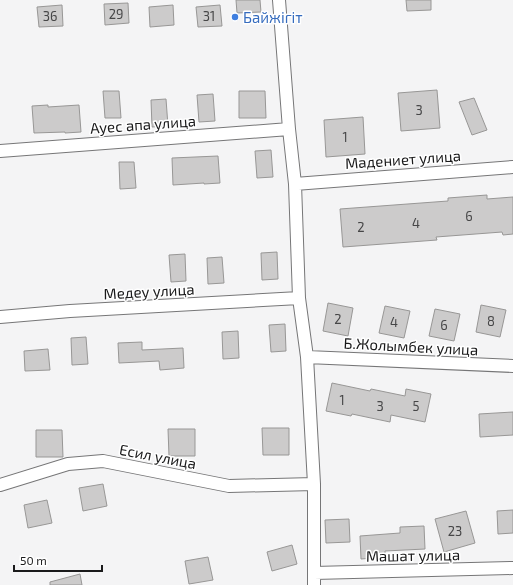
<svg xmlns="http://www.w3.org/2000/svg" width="513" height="585" font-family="'Exo 2',sans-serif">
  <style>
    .building { fill: #cccbcb; stroke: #989796 }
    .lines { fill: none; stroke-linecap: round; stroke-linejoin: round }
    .minor-casing { stroke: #767677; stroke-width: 14 }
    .minor { stroke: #fff; stroke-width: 12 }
    .shop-dot { fill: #3f7fe0; stroke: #fff; stroke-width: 1.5 }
    .labels { text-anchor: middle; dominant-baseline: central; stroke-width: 3; stroke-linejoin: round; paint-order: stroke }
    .number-label { font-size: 13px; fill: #464647 }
    .shop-label { font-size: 15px; fill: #366cbe; stroke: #fff; text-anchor: start }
    .street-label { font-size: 15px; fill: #1a1a1b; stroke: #fff }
  </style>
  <rect width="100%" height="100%" fill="#f4f4f5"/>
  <path class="building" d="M236 0H260L261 12 237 13Z
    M406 0H431V10L407 11Z
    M128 3 129 23 105 25 104 4Z
    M62 5 63 26 39 27 37 7Z
    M173 5 174 25 150 27 149 7Z
    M220 5 222 26 198 27 196 7Z
    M437 90 440 128 401 131 398 93Z
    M103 91H119L121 118H105Z
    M239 91H265L266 118H239Z
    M213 94 215 121 199 122 197 95Z
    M474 98 487 130 472 135 459 102Z
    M166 99 168 126 152 127 151 100Z
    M48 105V107L79 105 81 132 65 133V132L34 133 32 106Z
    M363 117 365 154 326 157 324 120Z
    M271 150 273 177 257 178 255 151Z
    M218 156 220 183 204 184V183L173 185 172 158Z
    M119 162H134L136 188 120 189Z
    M487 195V199L513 197V234L503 235 502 232 436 237 437 240 343 247 340 209 448 201V198Z
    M277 252 278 279 262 280 261 253Z
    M185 254 186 281 171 282 169 255Z
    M222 257 224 283 208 284 207 258Z
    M328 303 353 308 348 336 323 331Z
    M481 305 506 310 500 337 476 332Z
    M385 306 410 311 404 338 379 333Z
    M435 309 460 314 454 341 429 336Z
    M285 324 286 351 271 352 269 325Z
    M238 331 239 358 223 359 222 332Z
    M86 337 88 364 72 365 71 338Z
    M142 342V350L183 348 184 368 160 370 159 361 119 363 118 343Z
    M48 349 50 370 25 371 24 351Z
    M332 383 370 391 371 389 405 396 406 389 431 394 425 422 391 415 390 422 352 414 351 416 326 411Z
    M513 412V435L480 437 479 414Z
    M262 428H289V455H263Z
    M168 429H195V456H169Z
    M36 430H62L63 457H36Z
    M103 484 107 506 83 511 79 488Z
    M47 500 52 523 28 528 24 505Z
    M513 510V533L498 534 497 511Z
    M466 511 475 543 444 552 435 519Z
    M349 519 350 542 326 543 325 520Z
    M424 526 425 549 385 551V557L361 559 360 536 400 533V527Z
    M292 545 297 564 272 571 267 552Z
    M208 557 213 580 189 584 185 561Z
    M80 574 82 585H50V582Z"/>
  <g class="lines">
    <g class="minor-casing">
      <path id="minor" d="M279 0 289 129 295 184 299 298 307 357 314 484V585
        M0 151 289 129
        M295 184 513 167
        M0 317 70 311 299 298
        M307 357 513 366
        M0 485 68 464 103 461 229 486 314 484
        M314 573 513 568"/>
    </g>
    <use href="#minor" class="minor"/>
  </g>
  <circle class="shop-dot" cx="235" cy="17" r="4"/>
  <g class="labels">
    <g class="number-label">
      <text x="116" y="14">29</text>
      <text x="50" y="16">36</text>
      <text x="209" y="16">31</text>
      <text x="419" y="110">3</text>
      <text x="345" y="137">1</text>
      <text x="469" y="216">6</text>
      <text x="416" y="223">4</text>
      <text x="361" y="227">2</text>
      <text x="338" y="319">2</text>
      <text x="491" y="321">8</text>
      <text x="394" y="322">4</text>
      <text x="444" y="325">6</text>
      <text x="342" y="400">1</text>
      <text x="380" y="406">3</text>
      <text x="416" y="406">5</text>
      <text x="455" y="531">23</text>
    </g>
    <g class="shop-label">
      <text x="243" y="17">Байжігіт</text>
    </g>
    <g class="street-label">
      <text transform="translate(143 124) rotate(-4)">Ауес апа улица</text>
      <text transform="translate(403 159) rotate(-4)">Мадениет улица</text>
      <text transform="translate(149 291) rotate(-3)">Медеу улица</text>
      <text transform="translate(411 346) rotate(3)">Б.Жолымбек улица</text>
      <text transform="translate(158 456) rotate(11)">Есил улица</text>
      <text transform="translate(413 555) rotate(-1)">Машат улица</text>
    </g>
  </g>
  <path d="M14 565v6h88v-6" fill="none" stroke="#1a1a1b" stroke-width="2"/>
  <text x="20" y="565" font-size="12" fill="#1a1a1b" stroke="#ffffff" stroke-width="3" paint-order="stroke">50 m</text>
</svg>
